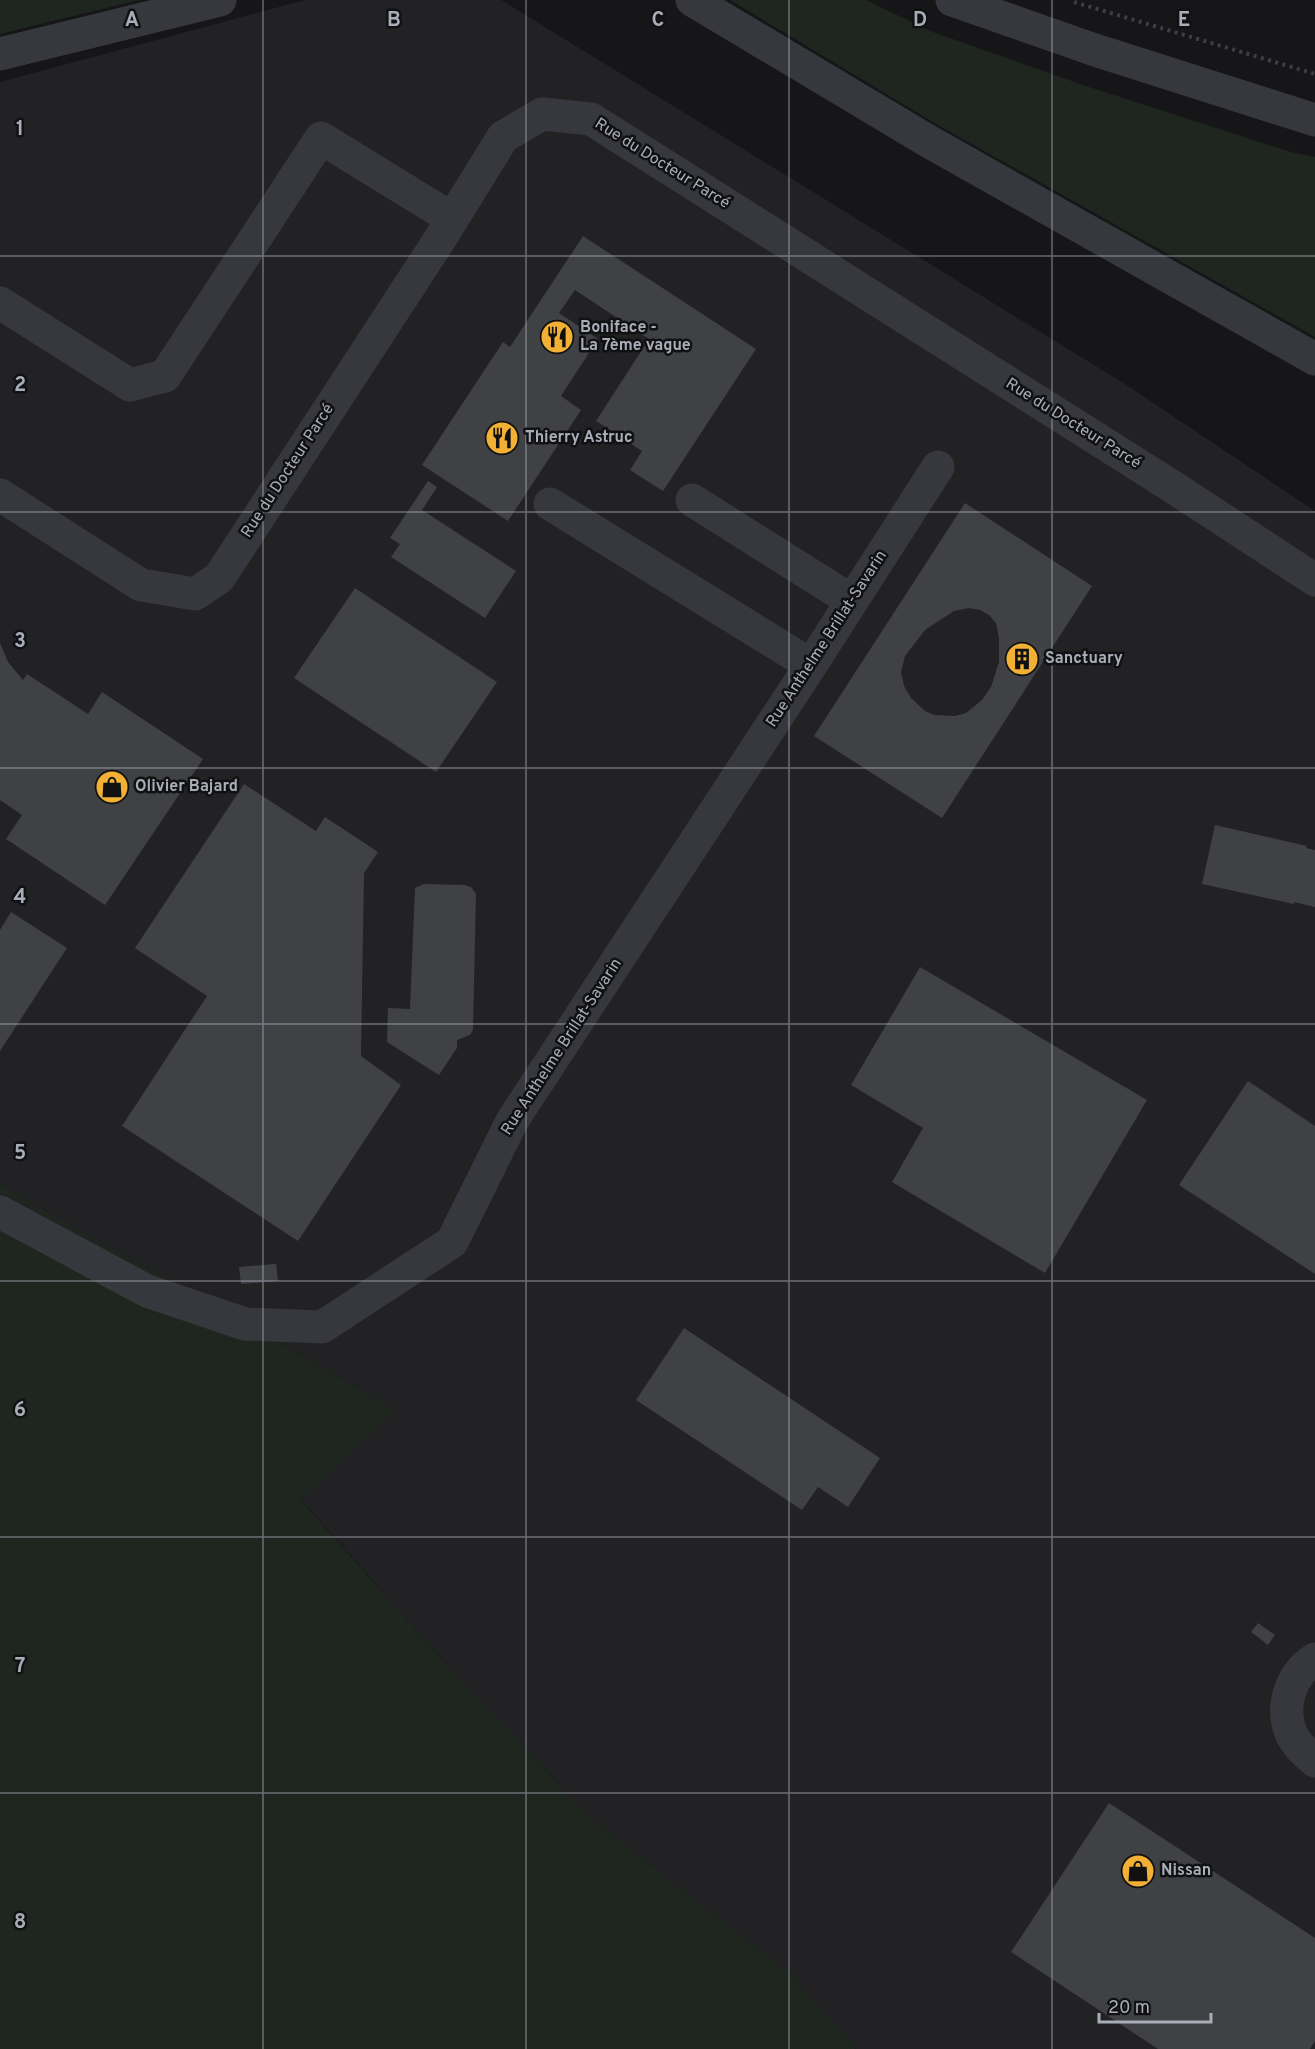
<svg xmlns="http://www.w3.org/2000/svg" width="1315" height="2049" font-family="Overpass,sans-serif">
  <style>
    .built { fill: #222225 }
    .green { fill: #1e261f }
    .building { fill: #404145; fill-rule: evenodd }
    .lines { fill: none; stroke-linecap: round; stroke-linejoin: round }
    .path { stroke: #3d3f44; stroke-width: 4; stroke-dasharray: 3 4.5; stroke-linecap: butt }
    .minor { stroke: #37383d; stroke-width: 33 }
    .grid { fill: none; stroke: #a8adb8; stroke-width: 1.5; stroke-opacity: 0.55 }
    .labels { text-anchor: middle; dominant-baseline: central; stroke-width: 5; stroke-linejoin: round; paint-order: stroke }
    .street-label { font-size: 16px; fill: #a8adb8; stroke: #111113 }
    .poi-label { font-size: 16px; font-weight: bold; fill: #a8adb8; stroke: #111113; text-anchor: start }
    .grid-label { font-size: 20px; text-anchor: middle; font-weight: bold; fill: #a8adb8; stroke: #111113; stroke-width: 5; stroke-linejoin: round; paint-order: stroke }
  </style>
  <rect width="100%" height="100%" fill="#161618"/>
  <path class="built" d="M305 0H501L1125 384 1315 511V2049H856L792 1975 593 1820 451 1669 300 1498 397 1410 0 1184V82Z"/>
  <path class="green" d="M0 0H139L0 34Z
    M730 0H866L930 31 1083 85 1291 152 1315 157V337L938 125Z
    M0 1184 397 1410 300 1499 451 1669 593 1820 792 1975 856 2049H0Z"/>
  <path class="building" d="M583 236 756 349 663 491 630 470 642 451 596 421 649 339 575 290 559 313 598 339 561 396 581 410 508 521 422 465 503 342 510 347Z
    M428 481 437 487 422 510 516 571 485 618 391 557 400 544 390 538Z
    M965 503 1092 586 942 818 814 736ZM969 608 980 610 989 615 996 623 999 638V662L991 687 982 700 966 713 955 716 934 715 925 711 911 698 904 686 901 672 905 656 925 630 954 611Z
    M355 588 497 682 436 772 294 678Z
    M0 643 8 662 23 680 27 674 88 714 102 692 203 759 105 905 6 839 22 815 0 800Z
    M244 784 316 831 325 817 378 852 364 873 361 1056 401 1085 298 1241 122 1126 207 996 135 948Z
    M1215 825 1307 846 1306 848 1315 850V907L1294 902V904L1202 884Z
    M424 884 464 885 471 887 476 894 473 1030 470 1035 457 1040V1048L439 1075 387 1042 388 1008 410 1009 415 888Z
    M11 912 67 948 0 1051V930Z
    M920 967 1147 1100 1045 1273 892 1182 923 1128 851 1085Z
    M1248 1081 1315 1126V1274L1179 1185Z
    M276 1264 278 1281 241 1284 239 1267Z
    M684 1328 880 1458 848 1507 818 1487 802 1510 636 1400Z
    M1258 1623 1275 1635 1268 1645 1251 1632Z
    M1109 1803 1315 1938V2041L1310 2049H1158L1011 1952Z"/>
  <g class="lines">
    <path class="path" d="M1074 2 1315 74"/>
    <path class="minor" d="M692 0 928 141 1315 359
      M952 0 1095 50 1315 120
      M0 54 220 0
      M0 303 130 385 165 376 321 138 451 218
      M0 495 141 585 195 594 219 578 440 239 503 137 542 114 591 119 1173 487 1315 580
      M692 500 852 601
      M550 504 811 665
      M0 1212 147 1291 245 1324 322 1327 452 1242 512 1121 811 665 938 467
      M1315 1659C1291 1674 1280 1706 1291 1733 1296 1745 1306 1753 1315 1761"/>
  </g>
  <path class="grid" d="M263 0V2049M526 0V2049M789 0V2049M1052 0V2049M0 256H1315M0 512H1315M0 768H1315M0 1024H1315M0 1281H1315M0 1537H1315M0 1793H1315"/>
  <defs>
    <g id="restaurant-disc" transform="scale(1.725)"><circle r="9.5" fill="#f2b134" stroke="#111113"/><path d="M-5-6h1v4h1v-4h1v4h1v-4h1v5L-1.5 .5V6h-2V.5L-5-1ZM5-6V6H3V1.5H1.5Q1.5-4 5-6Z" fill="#111"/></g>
    <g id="building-disc" transform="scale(1.725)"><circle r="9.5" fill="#f2b134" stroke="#111113"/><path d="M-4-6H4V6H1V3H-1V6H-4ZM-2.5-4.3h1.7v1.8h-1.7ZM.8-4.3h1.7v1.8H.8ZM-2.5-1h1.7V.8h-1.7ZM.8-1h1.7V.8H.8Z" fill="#111"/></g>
    <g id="shop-disc" transform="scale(1.725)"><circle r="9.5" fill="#f2b134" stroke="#111113"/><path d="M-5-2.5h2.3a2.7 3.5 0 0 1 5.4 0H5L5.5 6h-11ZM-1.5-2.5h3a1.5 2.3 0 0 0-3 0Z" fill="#111"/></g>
  </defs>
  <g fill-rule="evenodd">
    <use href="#restaurant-disc" x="557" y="337"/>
    <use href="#restaurant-disc" x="502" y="438"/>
    <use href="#building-disc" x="1022" y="659"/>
    <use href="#shop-disc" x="112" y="787"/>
    <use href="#shop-disc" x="1138" y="1871"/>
  </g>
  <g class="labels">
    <g class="street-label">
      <text transform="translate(662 164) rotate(32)">Rue du Docteur Parcé</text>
      <text transform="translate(1073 424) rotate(32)">Rue du Docteur Parcé</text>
      <text transform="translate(288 471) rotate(-57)">Rue du Docteur Parcé</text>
      <text transform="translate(827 639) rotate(-57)">Rue Anthelme Brillat-Savarin</text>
      <text transform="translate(562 1047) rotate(-57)">Rue Anthelme Brillat-Savarin</text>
    </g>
    <g class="poi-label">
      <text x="580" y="328">Boniface -<tspan x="580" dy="18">La 7ème vague</tspan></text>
      <text x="525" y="438">Thierry Astruc</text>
      <text x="1045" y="659">Sanctuary</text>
      <text x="135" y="787">Olivier Bajard</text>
      <text x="1161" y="1871">Nissan</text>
    </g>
  </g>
  <g class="grid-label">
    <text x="132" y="26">A</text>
    <text x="394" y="26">B</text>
    <text x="658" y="26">C</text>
    <text x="920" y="26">D</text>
    <text x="1184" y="26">E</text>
    <text x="20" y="135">1</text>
    <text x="20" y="391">2</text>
    <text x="20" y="647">3</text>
    <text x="20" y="903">4</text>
    <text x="20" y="1159">5</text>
    <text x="20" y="1416">6</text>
    <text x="20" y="1672">7</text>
    <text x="20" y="1928">8</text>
  </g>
  <path d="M1099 2013v9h112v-9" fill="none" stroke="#a8adb8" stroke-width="3"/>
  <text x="1108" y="2013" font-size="18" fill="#a8adb8" stroke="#111113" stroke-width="4.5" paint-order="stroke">20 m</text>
</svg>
